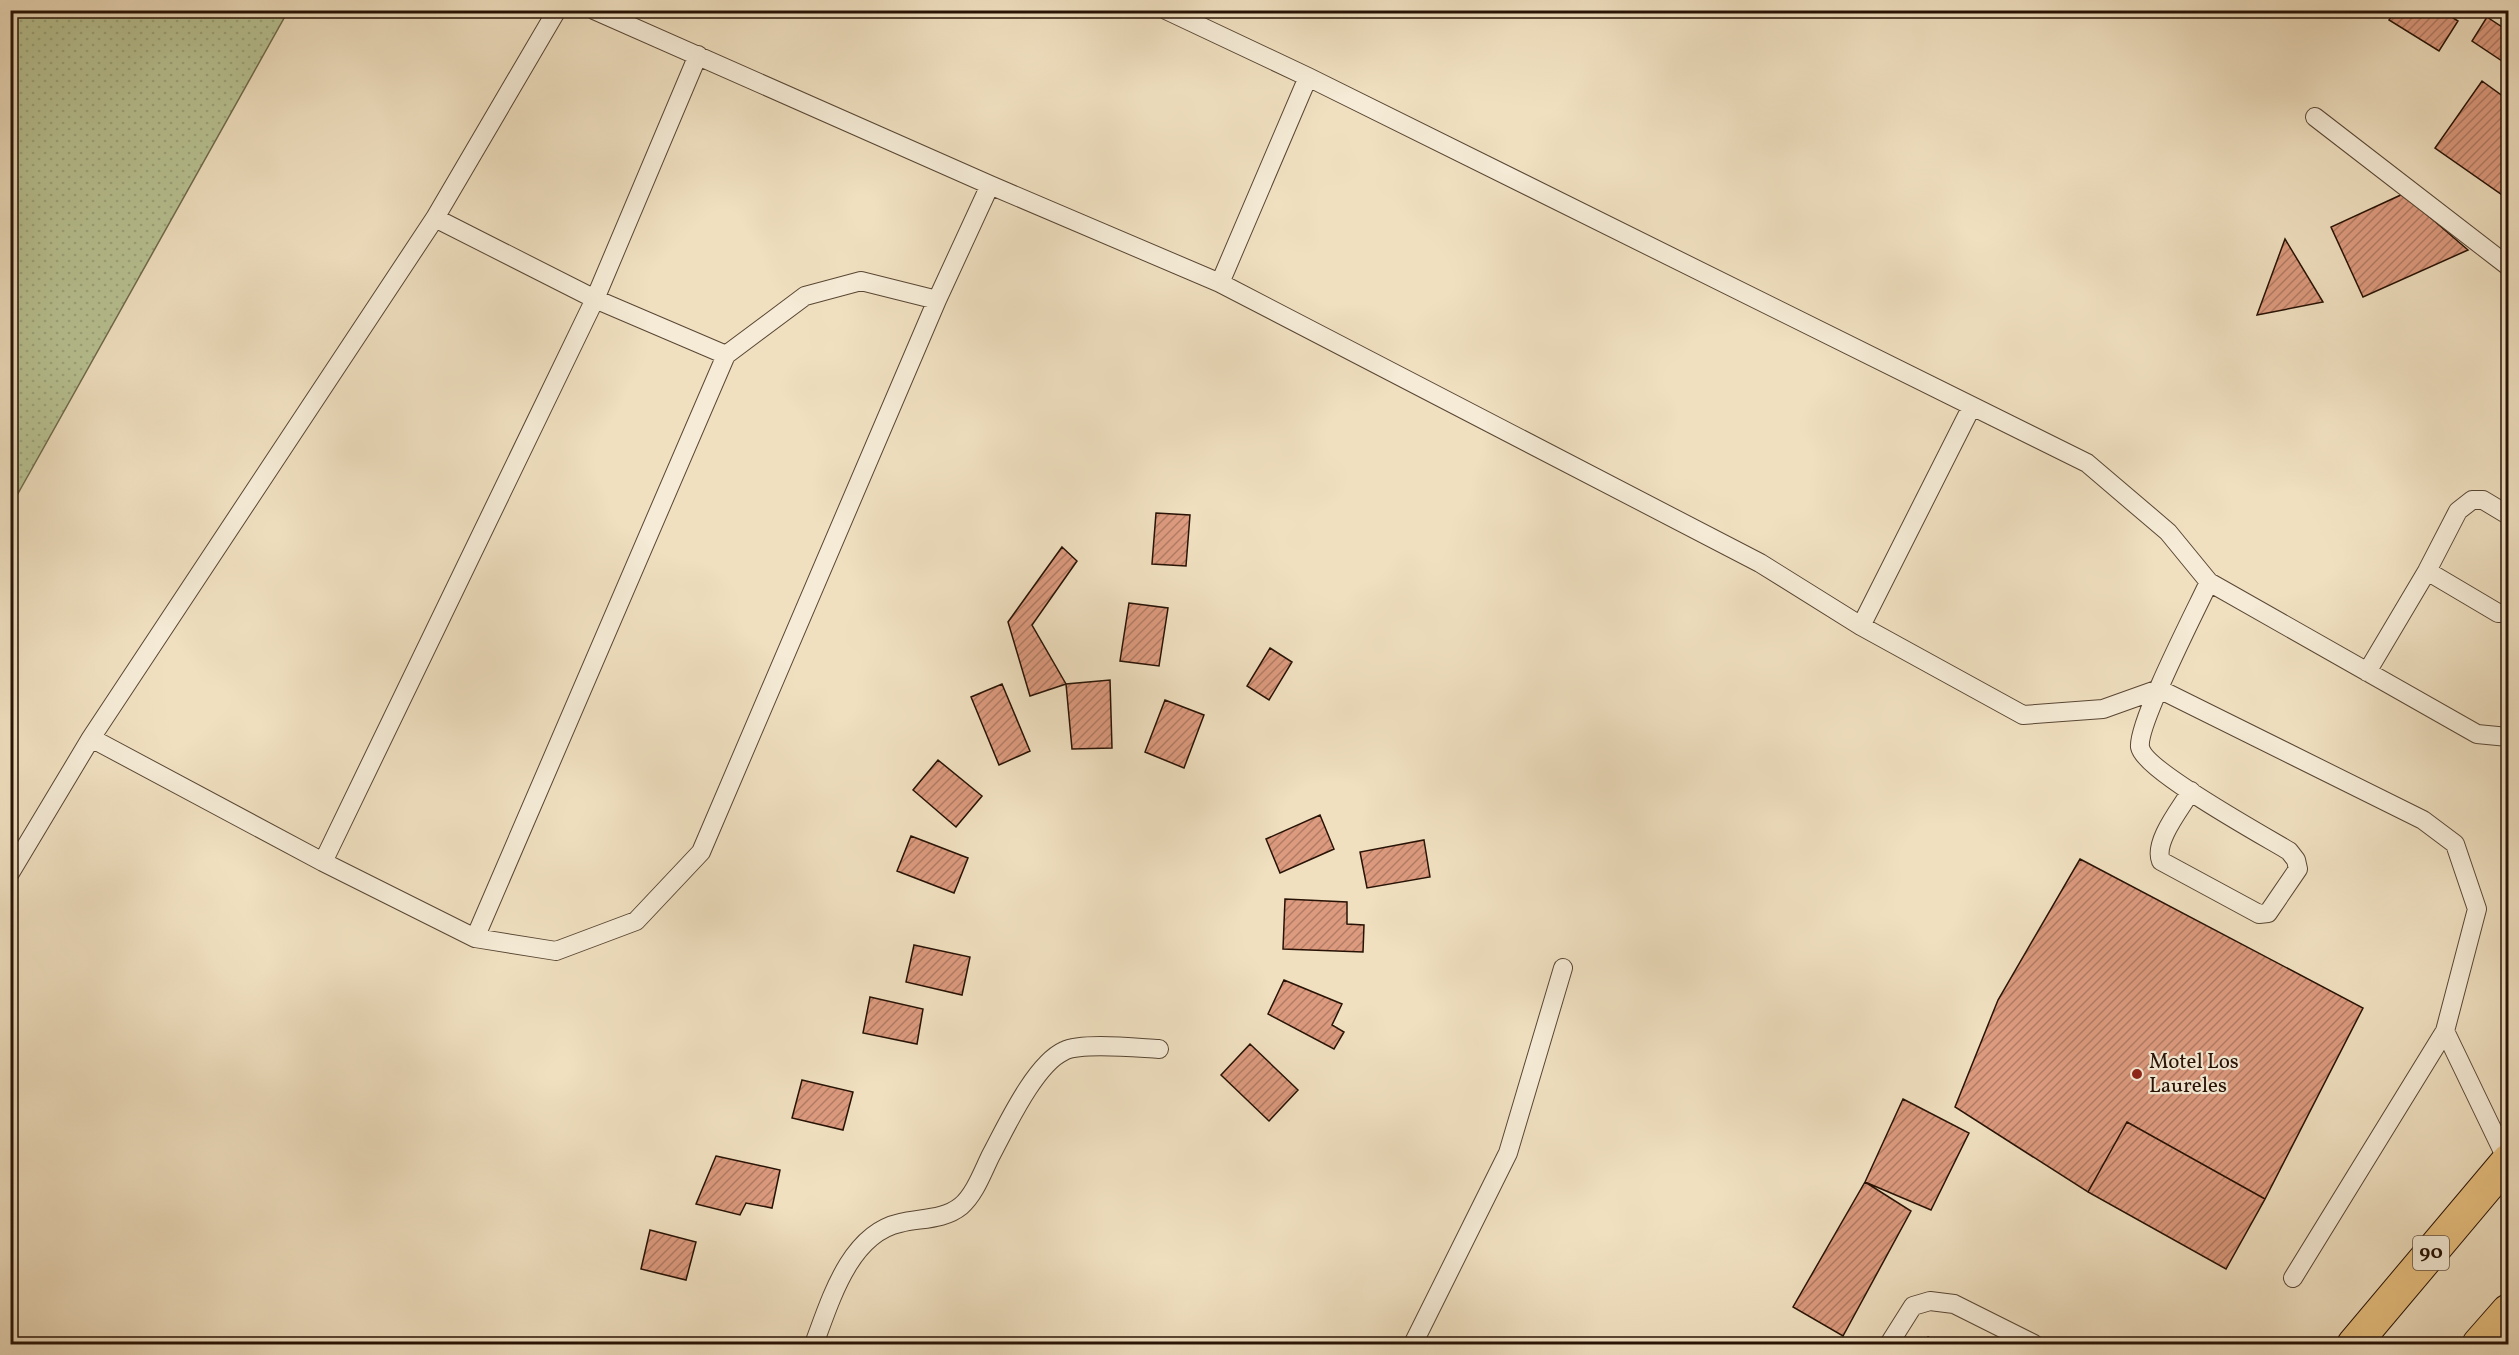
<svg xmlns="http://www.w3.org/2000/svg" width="2519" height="1355" font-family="Vollkorn,serif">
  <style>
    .grass { fill: url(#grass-dots); stroke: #706a4c; stroke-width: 1.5 }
    .building { fill: url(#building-hatch); stroke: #271205; stroke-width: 1.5 }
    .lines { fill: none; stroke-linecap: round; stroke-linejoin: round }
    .service-casing { stroke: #594634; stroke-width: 20 }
    .trunk-casing { stroke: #271205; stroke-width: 35 }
    .service { stroke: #f5ebd6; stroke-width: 18 }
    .trunk { stroke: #e8c080; stroke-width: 33 }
    .poi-dot { fill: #8f2418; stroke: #f5ebd6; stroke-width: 2 }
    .labels { text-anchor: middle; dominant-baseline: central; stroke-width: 4.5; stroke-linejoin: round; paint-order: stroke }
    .shield { fill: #f5ebd6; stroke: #655344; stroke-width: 1.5 }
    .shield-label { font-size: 20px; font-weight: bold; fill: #271205 }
    .poi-label { font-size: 21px; fill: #271205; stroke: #f5ebd6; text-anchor: start }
  </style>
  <defs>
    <pattern id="grass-dots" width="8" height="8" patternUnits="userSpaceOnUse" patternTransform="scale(1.5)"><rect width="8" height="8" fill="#b8c293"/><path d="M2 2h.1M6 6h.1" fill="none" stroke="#9ea67d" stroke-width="1.8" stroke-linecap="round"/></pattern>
    <pattern id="building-hatch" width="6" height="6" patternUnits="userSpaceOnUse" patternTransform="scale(1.5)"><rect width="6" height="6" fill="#dc9a7e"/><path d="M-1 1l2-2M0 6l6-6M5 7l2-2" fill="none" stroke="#b27c65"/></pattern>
  </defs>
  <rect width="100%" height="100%" fill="#f0e0c0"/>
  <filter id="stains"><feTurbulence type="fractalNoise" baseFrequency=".00333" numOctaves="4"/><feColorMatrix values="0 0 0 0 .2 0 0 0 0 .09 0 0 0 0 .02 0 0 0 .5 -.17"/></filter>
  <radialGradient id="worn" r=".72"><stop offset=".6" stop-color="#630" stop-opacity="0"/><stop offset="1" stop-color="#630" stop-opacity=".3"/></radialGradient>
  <path class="grass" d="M11 10 288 11 11 506 10 11Z"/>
  <path class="building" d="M2395 10H2441L2458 21 2439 51 2389 20Z
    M2487 17 2508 31V58L2505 63 2472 41Z
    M2482 81 2508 100V199L2435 148Z
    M2403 194 2468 250 2363 297 2331 227Z
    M2285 239 2323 302 2257 315Z
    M1156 513 1190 515 1186 566 1152 564Z
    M1062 547 1077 561 1032 625 1066 684 1030 696 1008 622Z
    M1129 603 1168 608 1159 666 1120 661Z
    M1270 648 1292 662 1269 700 1247 686Z
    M1110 680 1112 748 1072 749 1066 684Z
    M1002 684 1030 751 999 765 971 697Z
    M1165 700 1204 715 1184 768 1145 752Z
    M938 760 982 796 956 827 913 790Z
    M1320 815 1334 849 1280 873 1266 839Z
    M911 836 968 858 954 893 897 871Z
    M1424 840 1430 877 1367 888 1360 852Z
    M2080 859 2363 1008 2265 1199 2127 1122 2088 1192 1955 1107 1998 1000Z
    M1285 899 1347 902V924L1364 925 1363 952 1283 949Z
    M914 945 970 957 962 995 906 982Z
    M1284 980 1342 1004 1332 1025 1344 1032 1334 1049 1268 1014Z
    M870 997 923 1009 917 1044 863 1033Z
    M1250 1044 1298 1090 1269 1121 1221 1075Z
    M802 1080 853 1092 843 1130 792 1118Z
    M1903 1099 1969 1133 1931 1210 1865 1182Z
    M2127 1122 2265 1199 2226 1269 2088 1192Z
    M716 1156 780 1170 772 1208 746 1203 740 1215 696 1204Z
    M1865 1182 1911 1211 1843 1336 1793 1307Z
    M650 1230 696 1242 686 1280 641 1269Z
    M1928 1337 1941 1344H1924Z"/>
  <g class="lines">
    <g class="service-casing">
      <path id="service" d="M594 10 990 185 1220 283 1760 563 1861 626 2023 715 2103 709 2159 689 2423 820 2455 844 2477 909 2445 1031 2508 1162
        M1166 10 1308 77 2087 463 2168 532 2209 582 2477 734 2508 737
        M2315 117 2508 266
        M1220 283 1308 77
        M726 355 805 296 861 281 937 300
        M2427 571 2498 613H2508
        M1861 626 1972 406
        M2367 672 2427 571 2458 511 2472 500H2483L2508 515
        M91 738 323 862 475 938 556 951 636 921 701 852 937 300 990 185
        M2191 791C2181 808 2153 842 2161 861L2259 914 2268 913 2298 869 2296 860 2289 851C2264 836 2144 770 2140 747 2137 724 2196 610 2209 582
        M323 862 595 299 435 218
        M10 873 91 738 435 218 557 10
        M475 938 726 355 595 299 698 55
        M2293 1278 2445 1031
        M814 1344C830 1302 849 1234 900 1223 920 1218 944 1220 961 1206 975 1194 983 1171 991 1155 1006 1127 1035 1064 1064 1051 1082 1042 1138 1048 1159 1049
        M1413 1344 1508 1153 1563 968
        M1889 1344 1913 1306 1930 1301 1954 1304 2034 1344"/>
    </g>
    <g class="trunk-casing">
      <path id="trunk" d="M2354 1344 2508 1161
        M2479 1344 2508 1311"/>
    </g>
    <use href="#service" class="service"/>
    <use href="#trunk" class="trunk"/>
  </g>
  <circle class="poi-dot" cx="2137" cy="1074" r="6"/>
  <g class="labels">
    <rect class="shield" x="2413" y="1236" width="36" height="34" rx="4.5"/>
    <g class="shield-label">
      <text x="2431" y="1253">90</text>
    </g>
    <g class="poi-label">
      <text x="2149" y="1062">Motel Los<tspan x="2149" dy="24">Laureles</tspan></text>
    </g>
  </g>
  <rect width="2519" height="1355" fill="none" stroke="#f0e0c0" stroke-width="36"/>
  <rect x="12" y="12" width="2495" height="1331" fill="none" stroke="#271205" stroke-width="3"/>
  <rect x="18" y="18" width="2483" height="1319" fill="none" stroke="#271205" stroke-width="1.5"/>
  <rect width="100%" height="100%" filter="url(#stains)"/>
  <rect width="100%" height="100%" fill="url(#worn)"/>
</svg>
